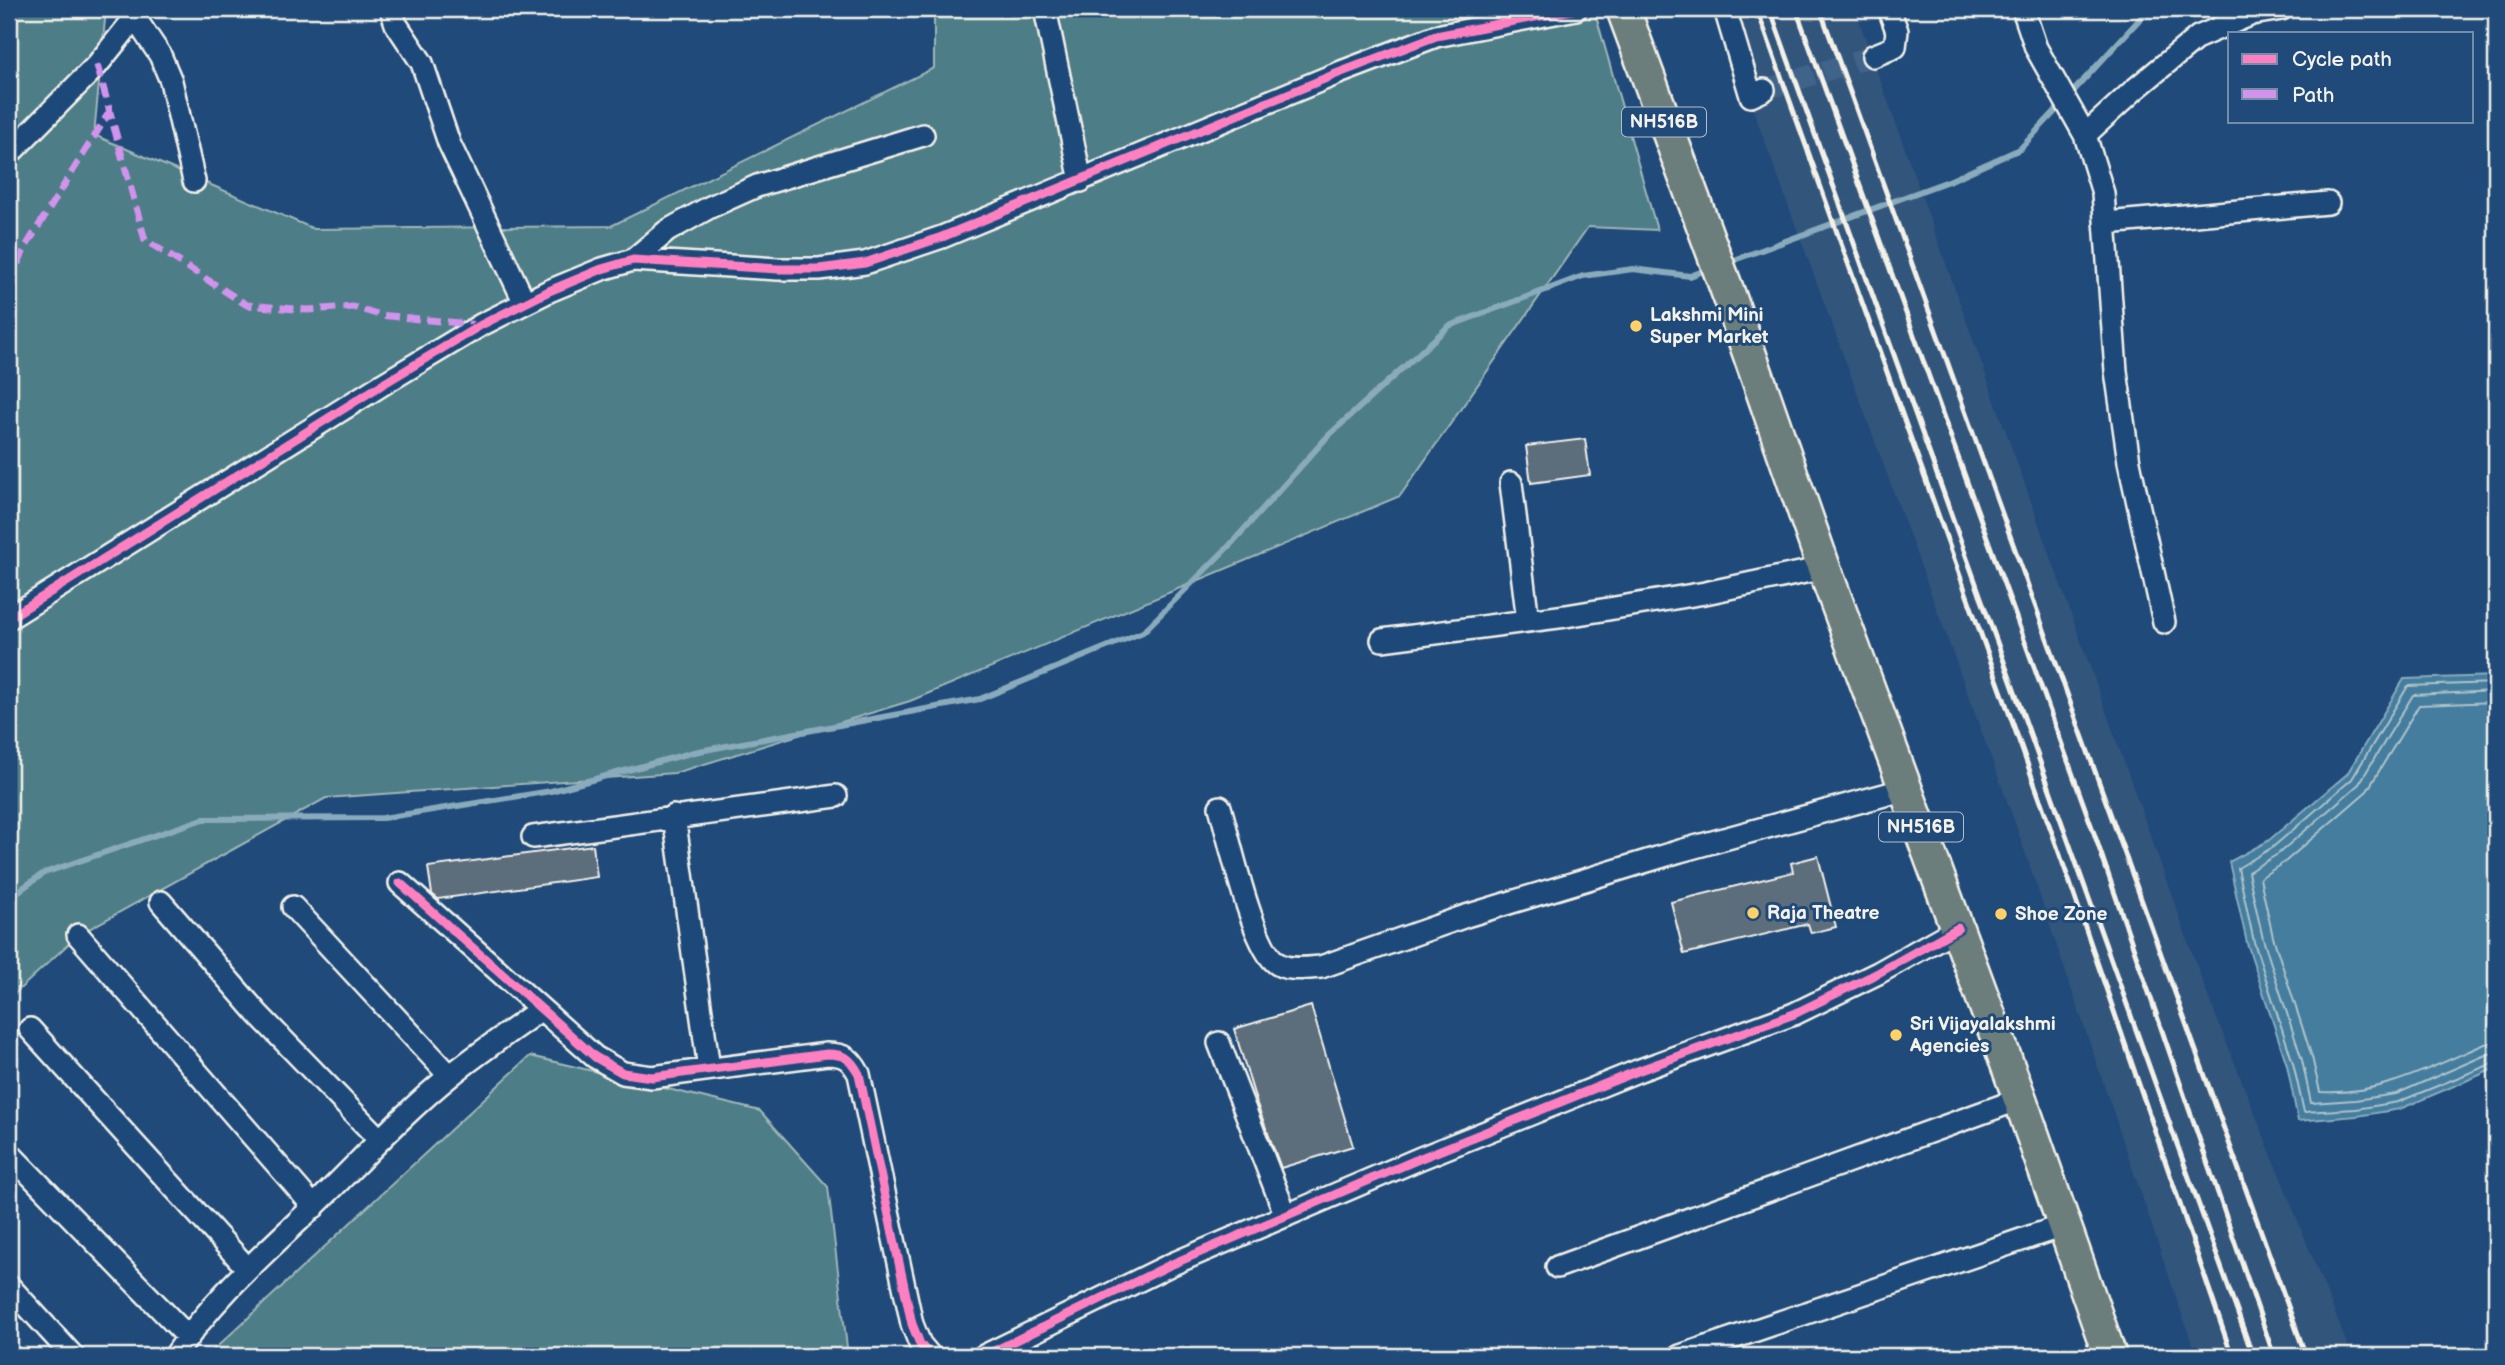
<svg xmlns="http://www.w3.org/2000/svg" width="2505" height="1365" font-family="'Balsamiq Sans',sans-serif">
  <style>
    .built { fill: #31547b }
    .green { fill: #4d7d87; stroke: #a0b7b8; stroke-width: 2 }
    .water { fill: #447d9e; stroke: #8aabbc; stroke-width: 2 }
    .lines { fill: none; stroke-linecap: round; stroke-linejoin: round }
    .shore { stroke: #aec3ca; stroke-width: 2 }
    .stream { stroke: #8aabbc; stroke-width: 6 }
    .building { fill: #5b6d7c; stroke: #f4f1e8; stroke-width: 2 }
    .minor-tunnel { stroke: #3f638a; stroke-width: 21; stroke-dasharray: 21 10; stroke-linecap: butt }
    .minor-casing { stroke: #f4f1e8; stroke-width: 26 }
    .highway-casing { stroke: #f4f1e8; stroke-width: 37 }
    .minor { stroke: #1f4a7a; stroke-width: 21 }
    .highway { stroke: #6c7e7c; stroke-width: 32 }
    .rail { stroke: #f4f1e8; stroke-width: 5 }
    .quiet { stroke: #d193ec; stroke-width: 7; stroke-dasharray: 14 7; stroke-linecap: butt }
    .cycleway-casing { stroke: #1f4a7a; stroke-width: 13 }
    .cycleway { stroke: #ff80c0; stroke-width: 9 }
    .poi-dot { fill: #ffd166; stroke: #1f4a7a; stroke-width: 2.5 }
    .labels { text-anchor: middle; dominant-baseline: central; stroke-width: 6; stroke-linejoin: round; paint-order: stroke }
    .shield { fill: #1f4a7a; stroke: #b4bfc7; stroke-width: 2 }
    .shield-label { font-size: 18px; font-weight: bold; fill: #f4f1e8 }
    .poi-label { font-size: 19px; font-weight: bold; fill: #f4f1e8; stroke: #1f4a7a; text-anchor: start }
  </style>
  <rect width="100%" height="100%" fill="#1f4a7a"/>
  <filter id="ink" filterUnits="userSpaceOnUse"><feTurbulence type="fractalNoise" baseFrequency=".0143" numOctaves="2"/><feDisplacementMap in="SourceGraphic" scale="14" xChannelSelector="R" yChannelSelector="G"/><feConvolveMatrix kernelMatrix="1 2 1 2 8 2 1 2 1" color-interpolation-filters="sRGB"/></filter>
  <g filter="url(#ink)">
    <path class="built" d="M1716 9H1855L2206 991 2352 1356H2196L2014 820Z"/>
    <path class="green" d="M9 9H106L94 135 314 229 611 226 934 68V9H1594L1657 230 1588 227 1400 496 910 701 675 773 326 798 78 935 9 999Z
      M530 1056 760 1111 828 1187 848 1356H207Z"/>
    <path class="water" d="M2496 676V1068L2400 1109 2357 1116 2298 1121 2287 1065 2247 943 2229 862 2268 841 2347 774 2404 679Z"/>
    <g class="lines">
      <path class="shore" d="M2496 683 2408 686 2352 779 2273 847 2238 868 2254 942 2293 1063 2304 1112 2356 1109 2398 1102 2496 1062
        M2496 691 2413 695 2359 784 2278 854 2248 872 2263 939 2302 1060 2311 1103 2355 1100 2396 1094 2488 1054 2496 1053
        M2496 702 2419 705 2367 791 2286 861 2260 878 2273 937 2312 1057 2320 1092C2379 1096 2432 1067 2485 1044L2496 1042"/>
      <path class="stream" d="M2069 96 2149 9
        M1726 263 1951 180 2020 149 2062 104
        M9 898 44 873 203 819 383 818 551 791 694 752 980 699 1143 632 1230 545 1328 436 1449 326 1583 276 1633 269 1690 276 1709 269"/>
    </g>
    <path class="building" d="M1585 439 1590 475 1531 483 1526 446Z
      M593 845 597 877 438 899 432 894 428 867Z
      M1818 856 1836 927 1811 933 1808 924 1684 954 1671 902 1793 872 1791 863Z
      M1311 1006 1353 1146 1281 1168 1257 1104 1234 1029Z"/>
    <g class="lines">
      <path class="minor-tunnel" d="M1764 90 1873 56"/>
      <g class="minor-casing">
        <path id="minor" d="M391 9 396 24 422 63 449 143 525 303
          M1045 9 1081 181
          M1725 9 1751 96 1764 90
          M2023 9 2036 48 2085 135 2103 193 2116 371 2129 462 2164 622
          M135 18 160 55 171 81 194 181
          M1873 56 1895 47 1897 31 1889 9
          M2085 135 2134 90 2198 37 2252 14 2282 9
          M9 154 97 65 142 9
          M2106 223 2328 203
          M633 260 667 231 710 207 757 186 923 135
          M1511 483 1528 621
          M9 618 383 384 481 325 549 291 602 269 633 260 778 269H819L865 263 942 237 1336 74 1436 36 1576 9
          M1382 640 1566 616 1705 593 1824 568
          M1220 807C1230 842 1251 939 1274 961 1285 972 1307 968 1321 967L1466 916 1680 851 1906 789
          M674 816 709 1069
          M533 837 836 796
          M400 883 595 1057 623 1073 652 1077 827 1054C845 1054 851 1059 859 1074L912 1324 920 1344 930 1356
          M161 902 258 1014 380 1140
          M293 907 450 1076
          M78 935 314 1207
          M30 1029 247 1268
          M1219 1043 1286 1216
          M9 1153 188 1337
          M1557 1267 2020 1099
          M9 1286 73 1356
          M175 1356C212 1299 264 1254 312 1208 358 1164 401 1115 451 1075 480 1052 511 1031 541 1009
          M984 1356 1170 1265 1421 1158 1640 1070 1794 1014 1878 973 1958 928
          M1680 1356 2065 1225"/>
      </g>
      <g class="highway-casing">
        <path id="highway" d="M1623 9 1730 298 1824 568 2020 1099 2110 1356"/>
      </g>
      <use href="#minor" class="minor"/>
      <use href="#highway" class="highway"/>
      <path class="rail" d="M1757 9 2070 883 2232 1356
        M1770 9 2253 1356
        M1796 9 2094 833 2274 1356
        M1820 9 2306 1356"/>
      <path class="quiet" d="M97 65 145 240 247 305 307 310 353 307 380 315 478 325
        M9 283 25 248 110 111"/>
      <g class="cycleway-casing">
        <path id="cycleway" d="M9 618 383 384 481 325 549 291 602 269 633 260 778 269H819L865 263 942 237 1336 74 1436 36 1576 9
          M400 883 595 1057 623 1073 652 1077 827 1054C845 1054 851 1059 859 1074L912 1324 920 1344 930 1356
          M984 1356 1170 1265 1421 1158 1640 1070 1794 1014 1878 973 1958 928"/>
      </g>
      <use href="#cycleway" class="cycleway"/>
    </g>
  </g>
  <g class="poi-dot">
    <circle cx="1636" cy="326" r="7"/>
    <circle cx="1753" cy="913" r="7"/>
    <circle cx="2001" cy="914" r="7"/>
    <circle cx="1896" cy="1035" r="7"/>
  </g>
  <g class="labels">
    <g class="shield">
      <rect x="1622" y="107.5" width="84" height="29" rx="5"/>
      <rect x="1879" y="812.5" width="84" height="29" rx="5"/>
    </g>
    <g class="shield-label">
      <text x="1664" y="122">NH516B</text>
      <text x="1921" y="827">NH516B</text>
    </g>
    <g class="poi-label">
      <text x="1650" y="315">Lakshmi Mini<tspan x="1650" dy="22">Super Market</tspan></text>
      <text x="1767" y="913">Raja Theatre</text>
      <text x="2015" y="914">Shoe Zone</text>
      <text x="1910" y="1024">Sri Vijayalakshmi<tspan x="1910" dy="22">Agencies</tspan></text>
    </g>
  </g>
  <rect width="2505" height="1365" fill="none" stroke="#1f4a7a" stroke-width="35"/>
  <rect x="18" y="18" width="2470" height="1330" fill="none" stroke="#f4f1e8" stroke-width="2.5" filter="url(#ink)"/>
  <rect x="2228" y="32" width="245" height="91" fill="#1f4a7a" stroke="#748da6" stroke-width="2"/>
  <rect x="2242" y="54" width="35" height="10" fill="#ff80c0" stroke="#748da6" stroke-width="2"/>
  <text x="2292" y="66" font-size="21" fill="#f4f1e8">Cycle path</text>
  <rect x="2242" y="89" width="35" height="10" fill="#d193ec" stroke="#748da6" stroke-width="2"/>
  <text x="2292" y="102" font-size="21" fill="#f4f1e8">Path</text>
</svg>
